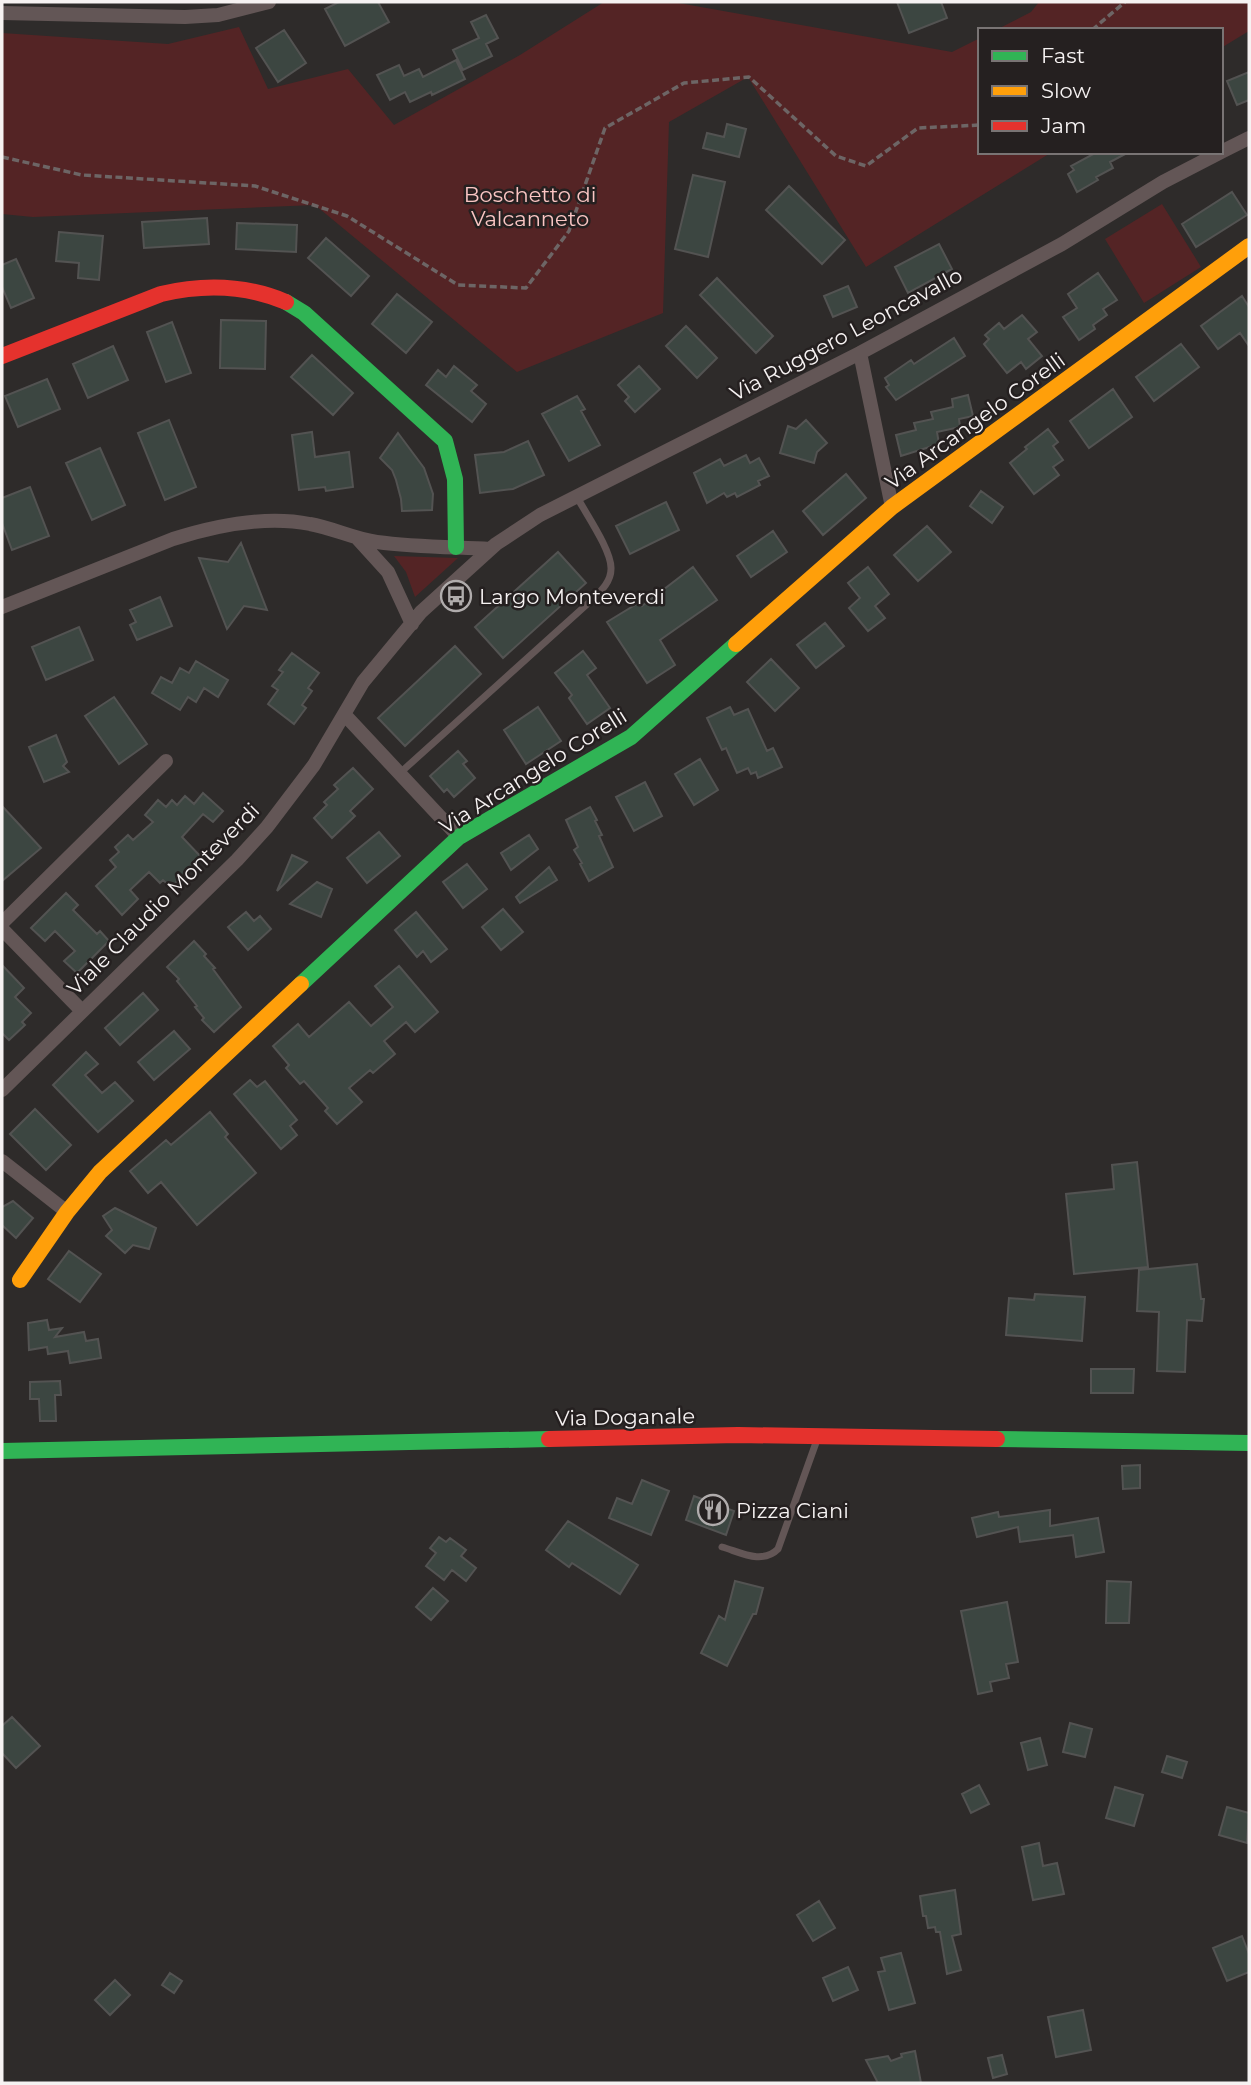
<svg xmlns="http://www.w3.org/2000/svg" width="1251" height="2085" font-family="Montserrat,sans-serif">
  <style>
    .green { fill: #542425 }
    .building { fill: #3c4641; stroke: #535352; stroke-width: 2 }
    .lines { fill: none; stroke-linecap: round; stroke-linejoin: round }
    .path { stroke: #6d6565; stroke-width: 3.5; stroke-dasharray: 7 3.5; stroke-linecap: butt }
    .lane { stroke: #635656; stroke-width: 7 }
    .street { stroke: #635656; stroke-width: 14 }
    .fast { stroke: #30b455; stroke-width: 16 }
    .slow { stroke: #ff9f0a; stroke-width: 16 }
    .jam { stroke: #e5322d; stroke-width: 16 }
    .labels { text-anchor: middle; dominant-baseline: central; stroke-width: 5; stroke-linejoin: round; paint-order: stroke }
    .park-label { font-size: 21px; fill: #fac5c3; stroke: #252020 }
    .street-label { font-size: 21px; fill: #f6f2f2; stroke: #252020 }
    .poi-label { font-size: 21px; fill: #f6f2f2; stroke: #252020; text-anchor: start }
  </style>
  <rect width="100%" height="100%" fill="#2e2b2a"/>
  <path class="green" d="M604 2H673L952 52 980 38V152H1052L866 267 748 77 669 122 663 313 517 372 315 205 33 217 2 214V33L168 44 239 27 268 89 348 69 394 125 520 55Z
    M1039 2H1249V31L1221 48V30H996L1031 12Z
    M1162 204 1201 267 1144 303 1105 239Z
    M394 556 458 558 415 597 406 572Z"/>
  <path class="building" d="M339 2H378L389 22 345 46 325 9Z
    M897 2H941L947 18 909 33Z
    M486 15 498 38 486 44 492 56 463 70 453 50 479 38 471 22Z
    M284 30 306 63 278 82 256 48Z
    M456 60 465 79 432 95 431 92 410 102 405 92 390 100 377 75 399 65 404 76 419 69 423 77Z
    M1249 72V100L1237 105 1227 81Z
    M727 124 746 129 739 157 703 148 707 133 724 137Z
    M1097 152H1129L1110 162 1113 168 1096 177 1098 180 1077 192 1068 174 1074 170 1071 166Z
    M693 175 725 182 708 257 675 249Z
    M789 186 845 240 822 264 766 210Z
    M1232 192 1247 215 1196 247 1182 224Z
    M207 218 209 244 144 248 142 222Z
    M237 223 297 225 296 252 236 249Z
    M59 232 103 236 99 280 78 278 79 263 56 261Z
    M326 238 369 276 351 296 308 258Z
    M939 244 952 269 908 293 895 267Z
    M16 259 34 298 11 308 2 287V265Z
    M1098 273 1117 300 1103 309 1107 315 1093 325 1095 329 1079 340 1063 317 1077 308 1068 294Z
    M717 278 773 336 756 353 700 295Z
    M848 286 857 307 833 317 824 296Z
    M397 294 432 322 406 353 372 324Z
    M1242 296 1249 307V346L1240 333 1218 349 1201 326Z
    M1022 315 1037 332 1028 339 1042 356 1026 369 1021 362 1007 373 984 344 989 339 985 335 999 323 1004 329Z
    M221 320 266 321 265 369 220 368Z
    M172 322 191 373 166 382 147 332Z
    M686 326 717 358 697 378 666 346Z
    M954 338 965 356 896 400 886 387 889 385 885 378 911 360 914 364Z
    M1181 344 1199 367 1154 401 1136 377Z
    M113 346 128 380 88 398 73 364Z
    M312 355 353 393 333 415 291 377Z
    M454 366 477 385 471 391 486 404 472 422 426 385 438 370 446 377Z
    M639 366 660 389 635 412 625 401 629 397 618 385Z
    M47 379 60 409 18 427 5 396Z
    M1113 389 1132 417 1089 448 1070 421Z
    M968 395 973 416 959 419 960 427 937 432 939 444 901 456 896 435 916 430 914 423 933 419 931 412 953 407 952 399Z
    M577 396 585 409 581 411 600 445 569 461 542 414Z
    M169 420 196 487 165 500 138 433Z
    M806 420 827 443 817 452 814 463 780 453 788 426 796 429Z
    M1048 429 1058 442 1053 446 1063 460 1053 467 1059 475 1034 494 1010 463 1027 449 1025 447Z
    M312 432 315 457 349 452 353 487 326 491 325 487 299 490 292 435Z
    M398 433 424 468 433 494 432 510 402 511 401 499 396 480 392 470 380 458Z
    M528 441 544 475 513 489 480 493 475 455 504 452Z
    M100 448 125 505 92 520 66 463Z
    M746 455 750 463 759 458 769 476 758 481 760 485 737 497 735 493 727 497 724 493 707 503 694 473 720 459 724 466Z
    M846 474 866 498 823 535 803 511Z
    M30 487 49 536 12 550 2 523V498Z
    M981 491 1003 507 992 523 970 506Z
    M666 502 679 530 630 554 616 526Z
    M927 526 951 552 918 581 894 555Z
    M773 531 787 552 751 577 737 556Z
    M241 543 267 610 244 606 227 629 199 558 228 562Z
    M558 552 586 583 503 658 475 627Z
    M693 567 717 600 660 640 675 665 647 683 607 622 640 602 642 606Z
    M868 567 889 594 875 606 885 618 868 631 849 608 860 598 848 583Z
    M160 597 172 626 137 640 130 625 136 622 130 610Z
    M825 623 844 646 816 668 797 645Z
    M79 627 93 660 46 680 32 647Z
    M455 646 481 674 405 746 378 718Z
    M583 651 596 668 587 675 610 708 587 724 569 698 572 695 555 673Z
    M292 653 319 673 308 688 312 691 302 705 306 708 294 724 268 704 278 690 272 686 283 672 279 670Z
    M771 659 799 688 775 711 747 682Z
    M196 661 228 680 218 697 204 688 196 702 188 697 180 710 152 693 161 677 172 683 180 668 189 673Z
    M114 697 147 744 119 764 85 716Z
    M538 707 561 741 526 764 504 730Z
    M730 707 734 715 748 709 767 751 773 748 782 767 758 778 756 772 751 774 748 768 737 773 726 748 722 750 707 718Z
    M56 735 67 762 63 766 69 772 44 782 29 747Z
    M458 751 467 761 463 764 475 778 454 797 447 789 444 792 430 776Z
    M700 759 718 790 694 805 675 774Z
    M353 768 373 789 350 811 355 816 332 838 314 818 327 805 324 802 338 789 334 785Z
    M645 782 662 816 634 831 616 797Z
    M203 793 223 811 213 822 203 814 182 837 202 858 171 887 163 880 160 883 149 872 130 890 138 899 122 915 96 886 116 867 110 860 119 852 115 847 128 835 133 840 153 822 145 815 158 800 166 807 172 800 177 805 185 796 194 804Z
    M2 806 41 848 2 881Z
    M590 807 597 820 595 821 602 835 599 836 613 867 589 881 580 864 582 863 574 850 578 847 566 820Z
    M379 832 400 856 367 883 347 858Z
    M529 835 538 849 511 870 501 853Z
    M292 855 307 862 277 891Z
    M467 864 487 889 463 908 443 882Z
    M549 867 557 880 520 903 516 897Z
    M317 882 332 889 321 917 290 904Z
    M66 893 78 905 73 910 97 934 100 931 109 941 77 973 64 961 75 951 55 931 45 941 31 928Z
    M503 909 523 932 501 950 482 927Z
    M246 912 254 921 260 916 271 929 248 950 228 927Z
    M416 912 447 949 431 962 423 951 417 957 395 930Z
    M194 941 206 954 204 956 215 968 213 969 241 1007 214 1032 202 1020 204 1018 195 1007 197 1006 177 981 179 979 167 967Z
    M2 965 24 988 15 997 31 1013 22 1022 25 1025 9 1040 2 1033Z
    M399 966 438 1012 415 1032 406 1022 384 1041 395 1054 373 1073 370 1070 349 1088 362 1102 337 1124 325 1111 328 1108 304 1081 300 1084 286 1068 289 1065 273 1046 298 1024 309 1037 349 1002 371 1026 393 1007 375 986Z
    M143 993 158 1010 120 1045 105 1028Z
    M174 1031 190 1049 154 1080 138 1062Z
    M86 1052 98 1064 85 1075 102 1093 115 1082 133 1101 98 1132 53 1085Z
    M250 1080 257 1087 265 1081 297 1120 290 1126 297 1135 281 1149 234 1094Z
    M35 1109 71 1145 46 1170 10 1134Z
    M210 1112 228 1134 225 1137 256 1173 197 1225 161 1182 148 1193 130 1171 166 1140 171 1145Z
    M1137 1162 1148 1267 1074 1274 1066 1194 1114 1189 1112 1165Z
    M13 1201 33 1218 16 1238 2 1225V1207Z
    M115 1208 156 1228 149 1249 133 1245 125 1253 106 1236 112 1230 103 1216Z
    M69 1251 101 1274 80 1302 48 1279Z
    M1197 1264 1201 1299H1204L1202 1321 1187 1320 1185 1372 1157 1371 1159 1312 1137 1311 1139 1270Z
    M1035 1294 1085 1297 1082 1341 1006 1335 1009 1298 1034 1300Z
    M47 1320 49 1330 62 1328 55 1337 84 1332 86 1341 98 1339 101 1358 70 1363 68 1351 48 1354 47 1347 29 1350 28 1323Z
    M1091 1369H1134L1133 1393H1091Z
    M60 1381 61 1395H55L56 1421H40L39 1399H30V1382Z
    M1140 1465V1488L1123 1489 1122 1466Z
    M642 1480 669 1491 651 1535 609 1518 617 1498 632 1504Z
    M694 1496 734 1511 726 1535 686 1520Z
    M1050 1510V1526L1098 1518 1104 1552 1076 1557 1073 1535 1020 1542 1018 1527 977 1537 972 1518 998 1512 999 1517Z
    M568 1521 638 1565 620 1594 572 1563 569 1567 546 1550Z
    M439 1537 446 1542 450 1538 466 1550 461 1556 476 1568 466 1581 452 1570 444 1580 426 1566 436 1553 430 1548Z
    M735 1581 763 1588 756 1614H753L727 1666 701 1653 719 1616 725 1620Z
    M1107 1581 1131 1582 1129 1623H1106Z
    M433 1588 448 1601 431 1620 416 1607Z
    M1007 1602 1018 1662 1006 1664 1009 1678 990 1682 992 1691 978 1694 961 1611Z
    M12 1717 40 1746 16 1768 2 1753V1726Z
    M1070 1723 1092 1729 1085 1757 1063 1752Z
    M1040 1738 1047 1765 1028 1770 1021 1743Z
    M1167 1756 1187 1762 1182 1778 1162 1772Z
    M979 1785 989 1804 971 1813 962 1794Z
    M1115 1787 1143 1795 1134 1826 1106 1818Z
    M1227 1807 1249 1813 1247 1843 1219 1835Z
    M1039 1843 1043 1866 1057 1863 1064 1894 1033 1900 1022 1847Z
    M955 1890 961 1934 952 1936 961 1970 947 1974 940 1932H936L935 1927 928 1928 926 1916H923L920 1896Z
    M819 1901 835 1928 813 1941 797 1915Z
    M1242 1936 1249 1954V1972L1227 1981 1213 1948Z
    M901 1953 915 2003 889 2010 878 1972 885 1971 881 1958Z
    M848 1967 858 1990 833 2001 823 1978Z
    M170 1973 182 1981 174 1993 162 1985Z
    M115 1980 130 1995 110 2015 95 2000Z
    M1083 2010 1091 2050 1056 2057 1048 2017Z
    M915 2051 921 2083H878L866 2060 888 2056 891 2061 902 2057 901 2054Z
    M1002 2055 1007 2074 993 2078 988 2058Z"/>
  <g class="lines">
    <path class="path" d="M1092 30 1125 2
      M2 157 82 175 255 186 347 216 458 285 526 288 569 231 605 128 684 83 749 77 836 156 866 166 918 128 980 125"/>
    <path class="lane" d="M400 773 594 598C602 590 611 581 611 569 612 551 586 514 577 497
      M722 1547C740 1552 762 1565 778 1549L818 1437"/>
    <path class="street" d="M2 13 185 17 218 15 269 2
      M1221 152 1249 138
      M860 353 892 507
      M358 539 388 572 412 624
      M2 607 173 539C217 525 265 515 310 524 333 528 354 539 377 542 414 547 452 547 490 549
      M344 714 459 837
      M2 923 166 761
      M2 929 81 1010
      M2 1090 237 860 267 827 314 765 363 682 421 612 496 544 540 515 860 353 1062 244 1163 182 1221 152
      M2 1161 67 1212"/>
    <path class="fast" d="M286 302 304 313 445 441 455 479 456 547
      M301 984 459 837 631 737 736 644
      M997 1439 1249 1443
      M2 1451 549 1439"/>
    <path class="slow" d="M736 644 892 507 1249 246
      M20 1280 67 1212 100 1172 301 984"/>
    <path class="jam" d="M2 356 161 294C203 284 246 285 286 302
      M549 1439 738 1435 997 1439"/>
  </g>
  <defs>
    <g id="bus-ring" transform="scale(1.575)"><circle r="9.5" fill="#252020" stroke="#b0acac" stroke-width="1.5"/><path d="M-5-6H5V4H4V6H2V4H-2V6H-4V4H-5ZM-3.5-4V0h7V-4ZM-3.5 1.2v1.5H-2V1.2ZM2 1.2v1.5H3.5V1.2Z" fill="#b0acac"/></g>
    <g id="restaurant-ring" transform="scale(1.575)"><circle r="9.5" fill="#252020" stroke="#b0acac" stroke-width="1.5"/><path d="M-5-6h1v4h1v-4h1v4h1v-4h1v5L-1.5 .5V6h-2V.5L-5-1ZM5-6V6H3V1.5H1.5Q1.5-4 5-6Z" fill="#b0acac"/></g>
  </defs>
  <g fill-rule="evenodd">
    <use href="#bus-ring" x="456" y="596"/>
    <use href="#restaurant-ring" x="713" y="1510"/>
  </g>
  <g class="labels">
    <g class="park-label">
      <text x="530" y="194">Boschetto di<tspan x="530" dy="24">Valcanneto</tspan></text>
    </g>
    <g class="street-label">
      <text transform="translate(846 334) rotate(-28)">Via Ruggero Leoncavallo</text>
      <text transform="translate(975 421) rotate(-36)">Via Arcangelo Corelli</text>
      <text transform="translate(533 771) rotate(-32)">Via Arcangelo Corelli</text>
      <text transform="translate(163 899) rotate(-45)">Viale Claudio Monteverdi</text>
      <text transform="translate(625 1417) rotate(-1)">Via Doganale</text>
    </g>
    <g class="poi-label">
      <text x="479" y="596">Largo Monteverdi</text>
      <text x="736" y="1510">Pizza Ciani</text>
    </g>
  </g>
  <rect width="1251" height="2085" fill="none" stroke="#f6f2f2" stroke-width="7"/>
  <rect x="978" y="28" width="245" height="126" fill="#252020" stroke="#797474" stroke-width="2"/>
  <rect x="992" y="51" width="35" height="10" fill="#30b455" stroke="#797474" stroke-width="2"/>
  <text x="1041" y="63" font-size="21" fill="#f6f2f2">Fast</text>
  <rect x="992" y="86" width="35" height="10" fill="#ff9f0a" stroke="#797474" stroke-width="2"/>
  <text x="1041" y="98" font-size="21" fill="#f6f2f2">Slow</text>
  <rect x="992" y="121" width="35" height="10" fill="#e5322d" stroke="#797474" stroke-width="2"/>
  <text x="1041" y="133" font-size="21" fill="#f6f2f2">Jam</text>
</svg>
